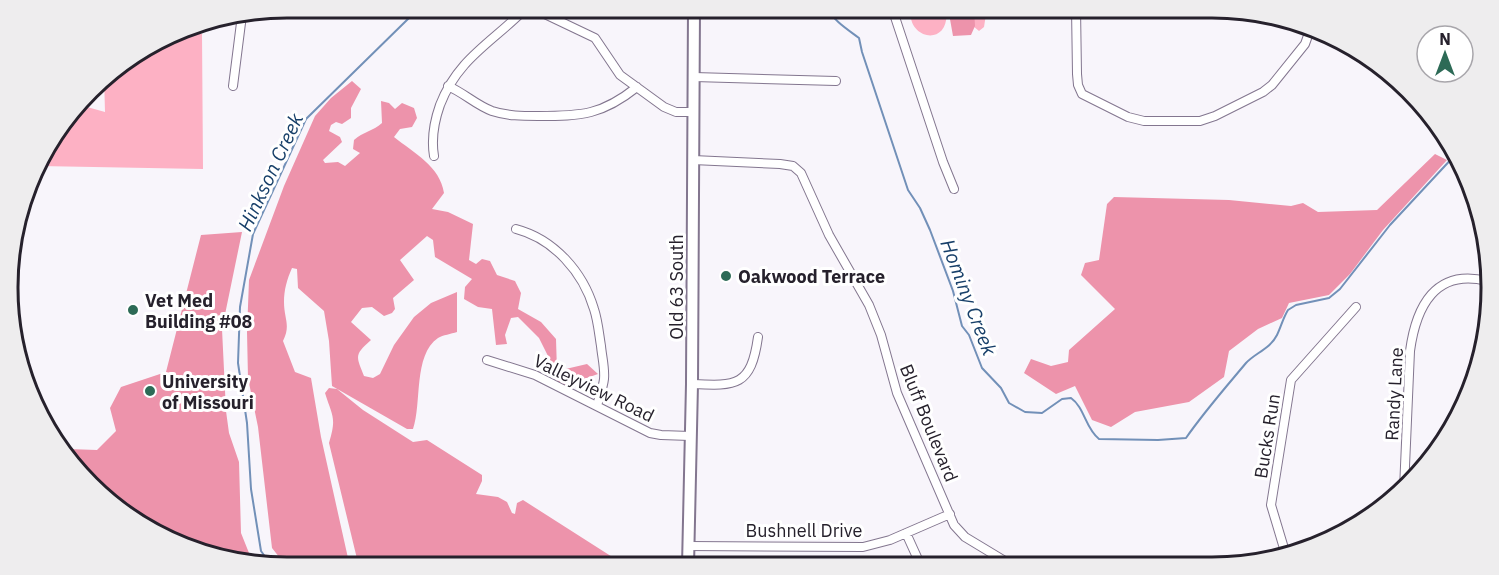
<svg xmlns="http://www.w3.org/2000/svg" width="1499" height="575" font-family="'IBM Plex Sans',sans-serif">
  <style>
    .green { fill: #fdb1c4 }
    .forest { fill: #ed93ab }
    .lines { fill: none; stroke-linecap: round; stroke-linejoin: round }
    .stream { stroke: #7290b8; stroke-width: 2 }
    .minor-casing { stroke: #83768f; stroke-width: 10 }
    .secondary-casing { stroke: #83768f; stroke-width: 14 }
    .minor { stroke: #fff; stroke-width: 8 }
    .secondary { stroke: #fff; stroke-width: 10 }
    .poi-dot { fill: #2d6a56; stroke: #fff; stroke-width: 2 }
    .labels { text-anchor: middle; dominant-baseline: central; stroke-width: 6; stroke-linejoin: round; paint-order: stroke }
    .poi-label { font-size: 18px; font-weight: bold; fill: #26212c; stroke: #fff; text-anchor: start }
    .street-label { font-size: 18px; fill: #26212c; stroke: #fff }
    .water-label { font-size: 20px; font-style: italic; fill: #173f69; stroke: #fff }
    .rim { fill: none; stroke: #26212c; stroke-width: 3 }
  </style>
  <rect width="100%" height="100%" fill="#f8f5fb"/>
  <path class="green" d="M911 8H946C952 49 905 40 911 8Z
    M972 8H987L984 27 979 31 973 26Z
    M179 33 202 34 203 169 39 166 45 148 80 105 105 112 104 76Z"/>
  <path class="forest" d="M948 8H974L975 26 971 35 953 36Z
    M352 81 361 89 351 108V118L342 124 336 122 331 125 329 131 340 137 342 142 323 160 325 163 338 162 345 166 360 153 353 149 354 140C363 132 373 131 382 123L381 101 389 103 395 109 402 103 414 108 417 118 412 127 400 129 394 137C414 153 440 166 444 193L432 209 448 212 473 224 469 260 476 264 482 259 490 261 497 275 515 281 521 293 518 309 541 322 556 339 557 371 587 364 598 374 564 386 544 371 548 356 539 338 518 317 511 318 505 335 507 344 496 345 492 309 478 307 464 299 465 287 472 279 435 257 433 240 427 236 400 260 414 280 393 298 395 309 392 313 384 316 372 307 362 308 351 322 371 340C354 355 356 356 364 376L373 378 380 374 394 345 414 317 431 303 457 292V332C451 334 443 335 438 338 413 355 422 404 413 429H407L332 386 329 341 324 311 298 288 297 269 292 268C287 279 284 290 284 302 284 319 291 325 283 341L295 372 311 378 321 437 350 567H287L272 548 258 427 248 378 247 332 249 280 284 186 315 116 331 98Z
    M1435 154 1447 160 1383 230 1350 274 1329 295 1289 303 1282 318 1258 329 1229 351 1224 377 1189 402 1135 412 1111 427 1092 420 1075 386 1056 394 1024 373 1031 359 1051 366 1068 362 1069 350 1115 309 1081 275 1085 263 1099 260 1107 204 1114 197 1229 200 1291 206 1303 203 1318 212 1377 210Z
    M242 232 222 329 226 411 229 433 239 462 241 533 253 563 215 558 117 510 56 444 68 449 97 450 116 431 110 408 121 387 166 372 201 235Z
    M329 388 337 389 363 410 413 442 427 440 482 475V481L476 494 498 497 507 502 512 513 515 514 517 503 523 500 628 567H359L329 443C337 417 332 416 325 393Z"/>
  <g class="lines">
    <path class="stream" d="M827 8C834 21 847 29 859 38L862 52 908 190 920 208 930 230 953 291 962 326 969 335 982 368 1001 388 1009 403 1025 412 1042 413 1062 399 1071 398C1085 408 1085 428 1099 439L1158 440 1186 438C1204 412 1226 387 1246 363 1255 353 1270 349 1277 335 1281 327 1283 318 1288 310L1296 305 1329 298 1340 289 1390 225 1456 154
      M271 565 261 551 251 489 247 423 238 363 240 307 253 234 306 119 409 18 417 8"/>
    <g class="minor-casing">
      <path id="minor" d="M532 8 595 38 620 75 664 107 676 112H692
        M892 8 943 162 954 189
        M1076 8 1077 74 1078 85 1082 94 1128 117 1144 121H1200L1215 116 1263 92 1272 85 1305 44 1310 30
        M694 77 836 81
        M233 86 242 15
        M448 86C464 93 476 105 492 111 507 116 523 116 538 116 582 116 602 115 637 87
        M434 156C431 138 434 122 440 105 458 58 493 42 526 8
        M693 160 780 164 793 166 801 173 829 235 869 305 881 335 897 393 954 525 965 537 1013 566
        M516 229C554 239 583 272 594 309 598 321 599 334 601 346 602 357 605 368 604 379 603 388 599 397 597 406
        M487 360 535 375 650 433 661 435 690 436
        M692 384C736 386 751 387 758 337
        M1404 489 1410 351C1416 307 1435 268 1487 281
        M906 533 921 566
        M688 546 863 547 890 540 950 514
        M1286 555 1271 505 1291 380 1356 307"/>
    </g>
    <g class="secondary-casing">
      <path id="secondary" d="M688 566 692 384 694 8"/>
    </g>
    <use href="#minor" class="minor"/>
    <use href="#secondary" class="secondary"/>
  </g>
  <g class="poi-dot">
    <circle cx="726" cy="276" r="6"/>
    <circle cx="133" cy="310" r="6"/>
    <circle cx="150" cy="391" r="6"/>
  </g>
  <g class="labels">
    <g class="poi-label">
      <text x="738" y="276">Oakwood Terrace</text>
      <text x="145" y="300">Vet Med<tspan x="145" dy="21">Building #08</tspan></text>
      <text x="162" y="381">University<tspan x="162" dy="21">of Missouri</tspan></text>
    </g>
    <g class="street-label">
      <text transform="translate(676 287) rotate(-90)">Old 63 South</text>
      <text transform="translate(594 388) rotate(26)">Valleyview Road</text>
      <text transform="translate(1394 394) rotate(-87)">Randy Lane</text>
      <text transform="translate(929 423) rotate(68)">Bluff Boulevard</text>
      <text transform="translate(1267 436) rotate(-81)">Bucks Run</text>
      <text x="804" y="530">Bushnell Drive</text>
    </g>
    <g class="water-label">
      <text transform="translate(270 172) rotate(-65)">Hinkson Creek</text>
      <text transform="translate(969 297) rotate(69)">Hominy Creek</text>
    </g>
  </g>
  <path d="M0 0H1499V575H0ZM287 18H1212A269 269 0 0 1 1481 287V288A269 269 0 0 1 1212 557H287A269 269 0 0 1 18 288V287A269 269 0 0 1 287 18Z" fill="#eeedee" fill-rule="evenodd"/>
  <path class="rim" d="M287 18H1212A269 269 0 0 1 1481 287V288A269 269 0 0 1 1212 557H287A269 269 0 0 1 18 288V287A269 269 0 0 1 287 18Z"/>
  <g transform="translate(1445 54)"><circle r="28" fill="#ffffff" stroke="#a8a6ab" stroke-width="1.5"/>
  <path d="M0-4.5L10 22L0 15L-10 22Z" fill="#2d6a56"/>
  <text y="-9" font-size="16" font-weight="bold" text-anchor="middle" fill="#26212c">N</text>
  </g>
</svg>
